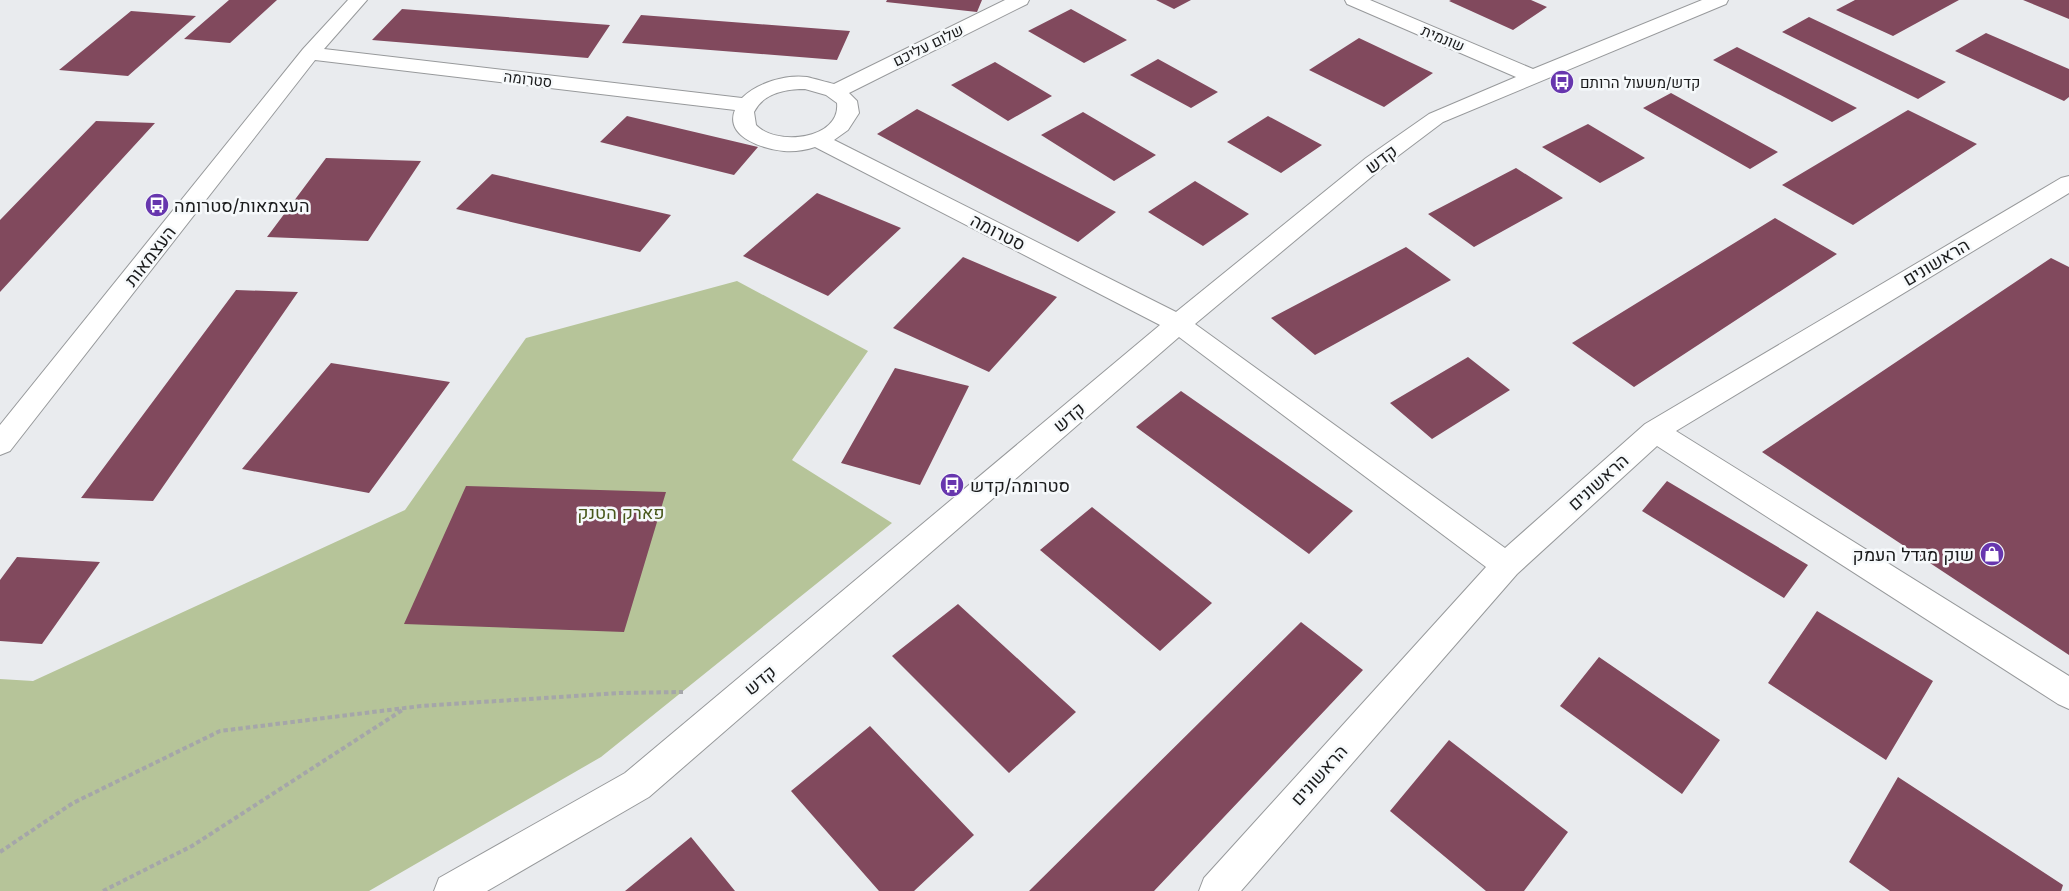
<svg xmlns="http://www.w3.org/2000/svg" width="2069" height="891" font-family="Inter,Heebo,sans-serif">
  <style>
    .green { fill: #b6c499 }
    .building { fill: #81495d }
    .lines { fill: none; stroke-linecap: round; stroke-linejoin: round }
    .minor-casing { stroke: #97999b; stroke-width: 2 }
    .path { stroke: #a5a6a9; stroke-width: 4; stroke-dasharray: 4.5 3; stroke-linecap: butt }
    .minor { fill: #fff; fill-rule: evenodd }
    .labels { text-anchor: middle; dominant-baseline: central; stroke-width: 5; stroke-linejoin: round; paint-order: stroke }
    .far-street-label { font-size: 15px; fill: #1a1b1c; stroke: #f6f9fb }
    .far-poi-label { font-size: 15px; fill: #1a1b1c; stroke: #f6f9fb; text-anchor: start }
    .street-label { font-size: 18px; fill: #1a1b1c; stroke: #f6f9fb }
    .poi-label { font-size: 18px; fill: #1a1b1c; stroke: #f6f9fb; text-anchor: start }
    .park-label { font-size: 18px; fill: #48581a; stroke: #f6f9fb }
  </style>
  <rect width="100%" height="100%" fill="#e9ebee"/>
  <path class="green" d="M737 281 868 351 792 460 892 523 601 757 369 891H0V679L33 681 405 510 526 338Z"/>
  <path class="building" d="M229 0H277L230 43 184 39Z
    M887 0H982L977 12 886 2Z
    M1156 0H1191L1174 9Z
    M1451 0H1531L1547 7 1513 30 1449 1Z
    M1855 0H1959L1893 36 1836 10Z
    M2023 0H2069V19Z
    M402 9 610 25 588 58 372 40Z
    M1071 9 1127 40 1084 63 1028 31Z
    M131 11 196 16 128 76 59 70Z
    M641 15 850 31 837 60 622 43Z
    M1809 17 1946 82 1918 99 1782 32Z
    M1986 33 2069 69V97L2064 101 1955 51Z
    M1359 38 1433 73 1384 107 1309 70Z
    M1737 47 1857 108 1832 122 1713 60Z
    M1158 59 1218 92 1191 108 1130 75Z
    M995 62 1052 96 1008 121 951 85Z
    M1671 93 1778 152 1750 169 1643 108Z
    M917 109 1116 212 1078 242 877 134Z
    M1908 110 1977 144 1853 225 1782 185Z
    M1083 112 1156 155 1114 181 1041 135Z
    M627 116 758 147 734 175 600 142Z
    M1268 116 1322 145 1281 173 1227 142Z
    M96 121 155 123 0 292V220Z
    M1588 124 1645 158 1600 183 1542 147Z
    M326 158 421 161 368 241 267 237Z
    M1516 168 1563 198 1474 247 1428 214Z
    M492 174 671 215 640 252 456 209Z
    M1195 181 1249 214 1203 246 1148 212Z
    M817 193 901 228 828 296 743 256Z
    M1775 218 1837 254 1634 387 1572 343Z
    M1406 247 1451 280 1315 355 1271 318Z
    M963 257 1057 297 989 372 893 328Z
    M2051 258 2069 267V655L1762 452Z
    M236 290 298 292 153 501 81 498Z
    M1468 357 1510 390 1432 439 1390 403Z
    M331 363 450 382 369 493 242 469Z
    M895 368 969 386 920 485 841 463Z
    M1181 391 1353 511 1309 554 1136 427Z
    M1667 481 1808 565 1784 598 1642 511Z
    M466 486 666 492 624 632 404 624Z
    M1092 507 1212 603 1160 651 1040 550Z
    M17 557 100 562 42 644 0 641V580Z
    M958 604 1076 712 1009 773 892 656Z
    M1817 611 1933 681 1886 760 1768 683Z
    M1301 622 1363 670 1154 891H1029Z
    M1599 657 1720 740 1682 794 1560 706Z
    M870 726 974 835 914 891H879L791 791Z
    M1449 740 1568 832 1524 891H1486L1390 811Z
    M1898 777 2063 885 2061 891H1890L1849 862Z
    M691 837 735 891H625Z"/>
  <g class="lines">
    <g class="minor-casing">
      <path id="minor" d="M348 0H367L324 49 742 98C757 83 786 74 807 77 816 79 825 82 834 84L1005 0H1029L1027 4 849 93 857 101 859 113 848 130 834 140 1176 312 1366 158 1429 114 1516 77 1347 4 1345 0H1370L1533 69 1702 0H1728L1726 4 1443 122 1382 168 1195 324 1505 548 1645 424 2061 178 2069 176V193L1676 431 2069 676V709L2058 704 1657 446 1517 574 1241 891H1199L1204 878 1486 567 1179 337 649 797 487 891H434L439 878 625 773 1160 325 815 147C806 150 794 152 784 151 764 149 724 137 735 110L315 60 10 451 0 455V425L303 49ZM805 89 826 95 837 103C841 139 777 147 756 125L754 112C763 93 786 89 805 89Z"/>
    </g>
    <path class="path" d="M0 852 73 803 220 731 421 706 620 693 683 692
      M103 891 192 846 404 709"/>
    <use href="#minor" class="minor"/>
  </g>
  <defs>
    <g id="bus-disc" transform="scale(1.25)"><circle r="9.5" fill="#6736ae" stroke="#f6f9fb"/><path d="M-5-6H5V4H4V6H2V4H-2V6H-4V4H-5ZM-3.5-4V0h7V-4ZM-3.5 1.2v1.5H-2V1.2ZM2 1.2v1.5H3.5V1.2Z" fill="#fff"/></g>
    <g id="shop-disc" transform="scale(1.25)"><circle r="9.5" fill="#6736ae" stroke="#f6f9fb"/><path d="M-5-2.5h2.3a2.7 3.5 0 0 1 5.4 0H5L5.5 6h-11ZM-1.5-2.5h3a1.5 2.3 0 0 0-3 0Z" fill="#fff"/></g>
  </defs>
  <g fill-rule="evenodd">
    <use href="#bus-disc" x="1562" y="82"/>
    <use href="#bus-disc" x="157" y="205"/>
    <use href="#bus-disc" x="952" y="485"/>
    <use href="#shop-disc" x="1992" y="554"/>
  </g>
  <g class="labels">
    <g class="far-street-label">
      <text transform="translate(1443 38) rotate(23)">שונמית</text>
      <text transform="translate(928 45) rotate(-26)">שלום עליכם</text>
      <text transform="translate(528 79) rotate(7)">סטרומה</text>
    </g>
    <g class="far-poi-label">
      <text x="1580" y="82">קדש/משעול הרותם</text>
    </g>
    <g class="street-label">
      <text transform="translate(1381 159) rotate(-37)">קדש</text>
      <text transform="translate(998 232) rotate(27)">סטרומה</text>
      <text transform="translate(150 256) rotate(-52)">העצמאות</text>
      <text transform="translate(1936 262) rotate(-31)">הראשונים</text>
      <text transform="translate(1069 417) rotate(-40)">קדש</text>
      <text transform="translate(1598 482) rotate(-42)">הראשונים</text>
      <text transform="translate(760 680) rotate(-40)">קדש</text>
      <text transform="translate(1319 775) rotate(-48)">הראשונים</text>
    </g>
    <g class="poi-label">
      <text x="174" y="205">העצמאות/סטרומה</text>
      <text x="970" y="485">סטרומה/קדש</text>
      <text x="1974" y="554" text-anchor="end">שוק מגדל העמק</text>
    </g>
    <g class="park-label">
      <text x="621" y="512">פארק הטנק</text>
    </g>
  </g>
</svg>
